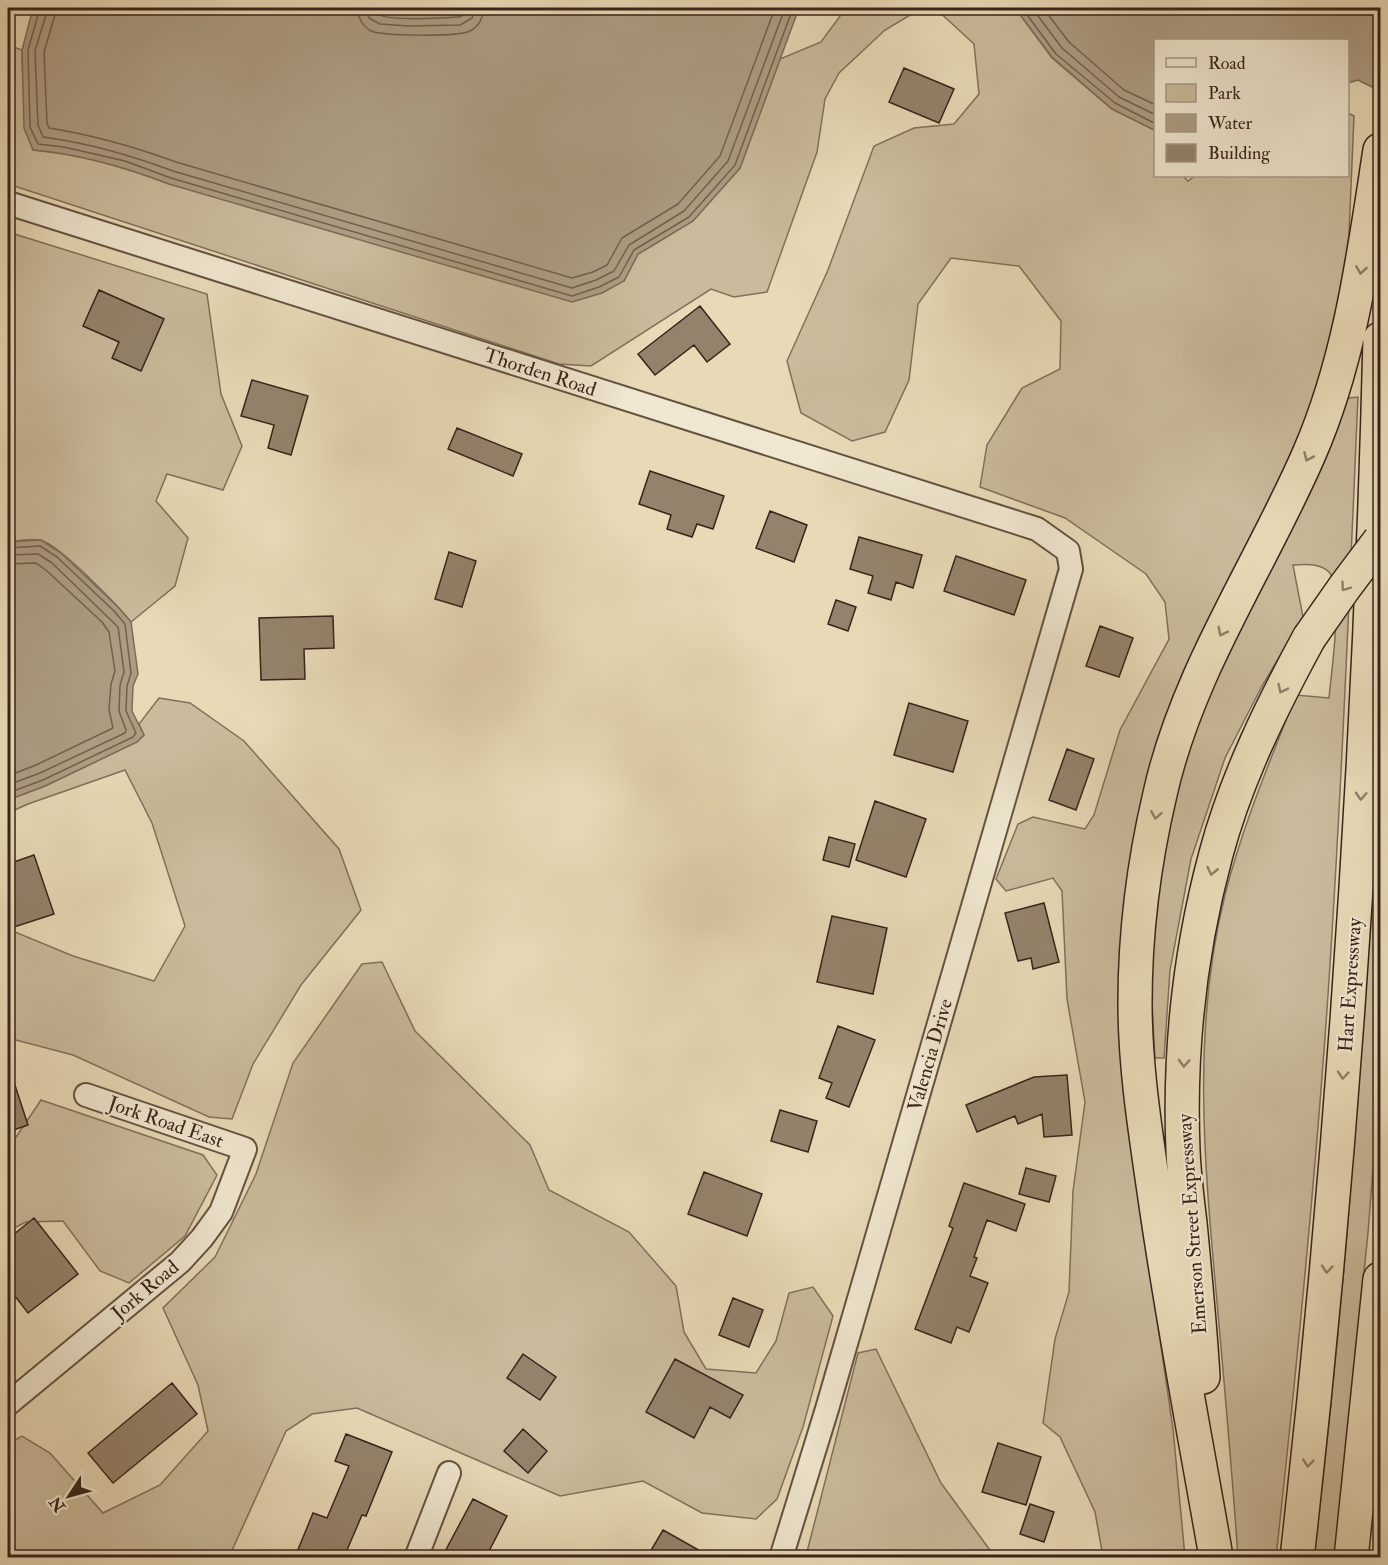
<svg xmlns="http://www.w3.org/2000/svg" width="1388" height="1565" font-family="'IM FELL Double Pica',serif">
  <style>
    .green { fill: #cabb9c; stroke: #81705b; stroke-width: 1.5 }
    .water { fill: #ac9c82; stroke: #7e6c58; stroke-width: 1.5 }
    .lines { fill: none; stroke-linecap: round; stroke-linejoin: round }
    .shore { stroke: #72604e; stroke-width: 1.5 }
    .building { fill: #94836c; stroke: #38241a; stroke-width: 1.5 }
    .minor-casing { stroke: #645241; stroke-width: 26 }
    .motorway-casing { stroke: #38241a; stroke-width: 36 }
    .minor { stroke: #f0e7d0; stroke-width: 22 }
    .motorway { stroke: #e8dab7; stroke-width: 33 }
    .motorway-bridge-casing { stroke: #38241a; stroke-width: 36; stroke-linecap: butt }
    .motorway-bridge { stroke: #e8dab7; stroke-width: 33 }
    .oneway { stroke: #907f68 }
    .labels { text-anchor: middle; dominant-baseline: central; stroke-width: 4.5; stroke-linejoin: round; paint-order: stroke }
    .street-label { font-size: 20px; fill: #38241a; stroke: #f0e7d0 }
  </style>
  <rect width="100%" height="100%" fill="#e8dab7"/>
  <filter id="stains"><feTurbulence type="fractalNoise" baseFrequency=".00333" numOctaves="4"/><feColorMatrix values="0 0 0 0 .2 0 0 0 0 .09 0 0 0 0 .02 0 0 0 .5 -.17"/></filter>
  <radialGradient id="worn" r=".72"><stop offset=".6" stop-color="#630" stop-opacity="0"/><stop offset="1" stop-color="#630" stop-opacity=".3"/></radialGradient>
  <path class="green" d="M846 8H922L885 30 839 73 825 99 817 152 767 292 734 297 711 289 591 366 559 364 8 184V45L22 50 23 87 33 150C80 154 125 167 169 184L624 281 638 254 693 221 740 168 780 59 821 42Z
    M935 8H1015L1052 58 1112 109 1155 130 1156 176H1185L1184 177 1188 181 1195 176H1348V113L1354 116 1349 234 1343 287 1332 340 1312 406 1288 464 1166 724 1131 1139 1173 1429 1185 1557H1103L1095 1512 1060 1437 1043 1423 1055 1339 1069 1292 1073 1191 1085 1102 1067 999 1062 891 1053 878 1006 891 996 879 1018 824 1033 817 1085 829 1094 815 1120 730 1169 639 1165 602 1146 574 1065 518 980 487 987 445 1022 388 1060 369 1061 321 1019 266 951 258 918 304 909 380 885 432 852 441 801 413 787 361 828 270 874 146 914 128 954 124 979 94 974 44Z
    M8 232 207 294 221 394 242 446 223 490 167 474 156 501 188 538 175 586 131 622C117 605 59 544 40 540 31 538 18 541 8 542Z
    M1358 397C1349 601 1341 806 1327 1010 1314 1193 1296 1375 1276 1557H1238C1232 1469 1224 1380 1216 1291 1204 1159 1192 1026 1225 895 1242 827 1270 761 1296 695L1329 698C1331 674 1344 589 1329 572 1320 563 1305 564 1293 565L1303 617 1262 686 1225 758 1191 859 1170 970 1164 1058H1155L1152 1004 1145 951 1175 768 1304 489 1310 491 1348 398Z
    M159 698 190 703 244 741 339 849 361 910 301 985 253 1064 232 1119 209 1117 73 1055 8 1038V929L73 956 154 981 185 926 152 823 125 770 28 804 8 813V800L45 786 137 742 144 735 139 724Z
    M1380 752V1079L1368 1233 1335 1557 1314 1558C1346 1290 1365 1021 1380 752Z
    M382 962 415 1031 530 1145 549 1190 629 1232 676 1286 684 1332 706 1369 756 1373 776 1341 789 1293 813 1287 833 1316 803 1427 777 1499 756 1519 702 1513 643 1481 560 1496 357 1408 312 1414 286 1431 229 1557 8 1558V1444L22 1436 50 1453 103 1513 160 1485 208 1431 198 1385 163 1308 215 1257 256 1174 293 1063 362 964Z
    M41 1100 203 1155 217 1175 185 1236 129 1283 100 1271 63 1221 26 1222 8 1231V1149Z
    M876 1349 941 1483 995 1557 810 1558 807 1552 858 1353Z"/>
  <path class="water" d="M37 8H334L409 12 459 11 466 8H799L740 168 693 221 638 254 624 281 602 293 572 302 169 184C125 167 80 154 33 150L24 128 22 50 32 12Z
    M1015 8H1359L1380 17V91L1358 80 1348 83V40H1156V130H1154L1112 109 1052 57Z
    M41 540 61 553 118 607 131 622 138 674 133 686 132 711 144 735 137 742 45 786 8 800V542Z"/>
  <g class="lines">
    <path class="shore" d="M40 8 28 50 30 127 38 144 64 147 125 161 171 178 572 296 599 287 619 277 634 250 689 217 735 165 793 8
      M48 8 35 51 38 125 43 137C89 143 130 155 173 171L572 288 596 280 614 271 629 245 684 211 728 161 785 8
      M57 8 44 52 47 123 49 128C93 135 135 147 176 162L572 278 593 272 607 265 622 238 678 204 720 156 775 8
      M357 8C358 17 362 26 371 31 383 36 458 37 470 31 480 26 483 18 484 8
      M366 8 369 18 380 24 409 26 460 25 472 18 475 8
      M374 8 375 13C386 22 444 18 460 17L466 13 467 8
      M1022 8 1056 54 1115 103 1156 124
      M1032 8 1062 48 1119 97 1156 115
      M1043 8 1069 42 1124 90 1156 105
      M8 548 40 546 57 557 114 611 125 624 131 673 127 686 126 711 136 733 133 737 43 780 8 793
      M8 555 38 554 52 563 118 627 124 672 120 685 119 711 126 730 125 733 40 773 8 785
      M8 564 36 563 47 571 102 622 109 632 115 671 111 684 109 710 113 728 36 765 8 776"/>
  </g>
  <path class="building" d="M904 68 954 89 939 123 889 102Z
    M99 290 164 319 141 371 112 358 119 342 83 326Z
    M700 306 730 344 707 362 694 345 655 375 638 354Z
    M252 380 308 396 291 455 268 448 274 425 241 416Z
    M457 428 522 454 513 476 448 449Z
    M650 471 724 496 713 529 697 524 692 537 667 529 671 515 639 504Z
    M770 511 807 525 794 562 756 548Z
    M859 537 922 555 913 588 896 582 891 600 868 593 873 576 850 569Z
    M449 552 476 561 462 607 435 599Z
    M956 556 1026 580 1014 615 944 591Z
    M836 600 856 607 848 631 828 624Z
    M333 616 334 648 304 649 305 679 261 680 259 618Z
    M1100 626 1133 638 1119 677 1086 666Z
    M909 703 968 721 953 772 894 755Z
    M1067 749 1094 759 1076 810 1049 800Z
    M875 801 926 819 906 877 856 860Z
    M829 837 855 844 849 867 823 860Z
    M34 855 54 914 8 929V864Z
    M1044 903 1059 962 1033 969 1031 958 1018 961 1005 913Z
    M832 916 887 928 873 994 817 982Z
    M838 1026 875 1040 849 1107 826 1098 832 1083 819 1078Z
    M8 1073H11L28 1125 8 1132Z
    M1067 1075 1072 1135 1044 1137 1042 1114 1018 1124 1015 1116 977 1132 966 1105 1034 1077Z
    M780 1110 817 1121 808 1152 771 1141Z
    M1026 1168 1056 1176 1049 1202 1019 1194Z
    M704 1172 762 1194 747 1236 688 1214Z
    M964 1183 1025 1204 1016 1231 987 1220 974 1257 977 1258 970 1276 988 1283 969 1332 957 1327 951 1343 915 1329 953 1228 949 1226Z
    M34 1218 78 1274 28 1313 8 1287V1239Z
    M733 1298 763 1310 749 1347 719 1335Z
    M523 1354 556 1377 540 1400 507 1378Z
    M675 1359 743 1395 730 1418 710 1407 694 1438 646 1412Z
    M172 1383 197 1414 113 1483 88 1453Z
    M523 1429 547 1451 528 1473 504 1451Z
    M346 1434 392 1452 366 1516 362 1515 344 1557H295L313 1513 327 1518 349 1466 335 1461Z
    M998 1443 1041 1457 1026 1505 982 1492Z
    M473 1499 507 1516 486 1557H442Z
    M1030 1504 1054 1512 1044 1542 1020 1534Z
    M663 1530 711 1557H647Z"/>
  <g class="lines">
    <g class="minor-casing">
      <path id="minor" d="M8 203 1037 529 1068 551 1071 569 827 1409 781 1558
        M8 1404 180 1262 202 1238 221 1212 245 1149 86 1095
        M416 1558 449 1473"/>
    </g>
    <g class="motorway-casing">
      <path id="motorway" d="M1203 1377C1200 1326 1195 1275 1190 1223 1187 1199 1184 1175 1183 1151 1179 1051 1190 950 1216 854 1236 779 1272 706 1309 638
        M1215 1551C1194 1431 1171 1312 1154 1191 1145 1129 1135 1066 1135 1003 1135 933 1144 862 1160 794 1187 672 1260 567 1309 454 1351 358 1364 253 1380 150
        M1297 1558C1343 1153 1370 746 1380 339
        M1351 1558 1380 1279"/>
    </g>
    <use href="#minor" class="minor"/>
    <use href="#motorway" class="motorway"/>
    <g class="motorway-bridge-casing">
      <path id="motorway-bridge" d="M1309 638 1344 588 1380 540"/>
    </g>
    <use href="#motorway-bridge" class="motorway-bridge"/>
  </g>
  <defs><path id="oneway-chevron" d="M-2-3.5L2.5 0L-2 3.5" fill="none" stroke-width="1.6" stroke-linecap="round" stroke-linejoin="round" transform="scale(1.5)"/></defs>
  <g class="oneway">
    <use href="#oneway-chevron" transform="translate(1361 270) rotate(99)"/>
    <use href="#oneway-chevron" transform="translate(1308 457) rotate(114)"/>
    <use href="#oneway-chevron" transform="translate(1345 587) rotate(126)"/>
    <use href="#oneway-chevron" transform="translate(1222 632) rotate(117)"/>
    <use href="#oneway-chevron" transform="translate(1282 689) rotate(116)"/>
    <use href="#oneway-chevron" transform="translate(1361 796) rotate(93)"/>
    <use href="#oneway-chevron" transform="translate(1156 815) rotate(100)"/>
    <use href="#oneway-chevron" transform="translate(1212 871) rotate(103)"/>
    <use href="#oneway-chevron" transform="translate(1184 1063) rotate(93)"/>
    <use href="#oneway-chevron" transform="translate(1343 1075) rotate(95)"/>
    <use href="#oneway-chevron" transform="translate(1327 1269) rotate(95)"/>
    <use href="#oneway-chevron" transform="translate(1308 1463) rotate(96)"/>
  </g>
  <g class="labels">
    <g class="street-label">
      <text transform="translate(540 372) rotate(18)">Thorden Road</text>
      <text transform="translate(1350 985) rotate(-86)">Hart Expressway</text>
      <text transform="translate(930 1055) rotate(-74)">Valencia Drive</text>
      <text transform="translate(166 1122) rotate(19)">Jork Road East</text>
      <text transform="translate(1192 1224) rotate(-94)">Emerson Street Expressway</text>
      <text transform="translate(145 1290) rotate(-40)">Jork Road</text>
    </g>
  </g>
  <rect width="1388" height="1565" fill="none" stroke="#e8dab7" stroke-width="30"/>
  <rect x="9" y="9" width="1370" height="1547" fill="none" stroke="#38241a" stroke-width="3"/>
  <rect x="15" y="15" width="1358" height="1535" fill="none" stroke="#38241a" stroke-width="1.5"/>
  <rect x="1154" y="39" width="195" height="138" fill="#f0e7d0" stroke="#a69987" stroke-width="1.5"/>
  <rect x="1166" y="58" width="30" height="9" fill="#f0e7d0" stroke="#a69987" stroke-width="1.5"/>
  <text x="1208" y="69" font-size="18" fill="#38241a">Road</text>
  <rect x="1166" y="84" width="30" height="18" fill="#cabb9c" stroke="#a69987" stroke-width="1.5"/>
  <text x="1208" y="99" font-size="18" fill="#38241a">Park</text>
  <rect x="1166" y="114" width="30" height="18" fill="#ac9c82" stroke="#a69987" stroke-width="1.5"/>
  <text x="1208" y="129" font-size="18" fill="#38241a">Water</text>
  <rect x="1166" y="144" width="30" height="18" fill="#94836c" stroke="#a69987" stroke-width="1.5"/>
  <text x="1208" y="159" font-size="18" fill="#38241a">Building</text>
  <g transform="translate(69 1496) rotate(234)" stroke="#f0e7d0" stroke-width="4.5" paint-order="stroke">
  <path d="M0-4.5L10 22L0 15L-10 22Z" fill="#38241a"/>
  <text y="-9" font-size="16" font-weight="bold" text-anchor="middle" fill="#38241a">N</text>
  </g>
  <rect width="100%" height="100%" filter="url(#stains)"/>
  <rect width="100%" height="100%" fill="url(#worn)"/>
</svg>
